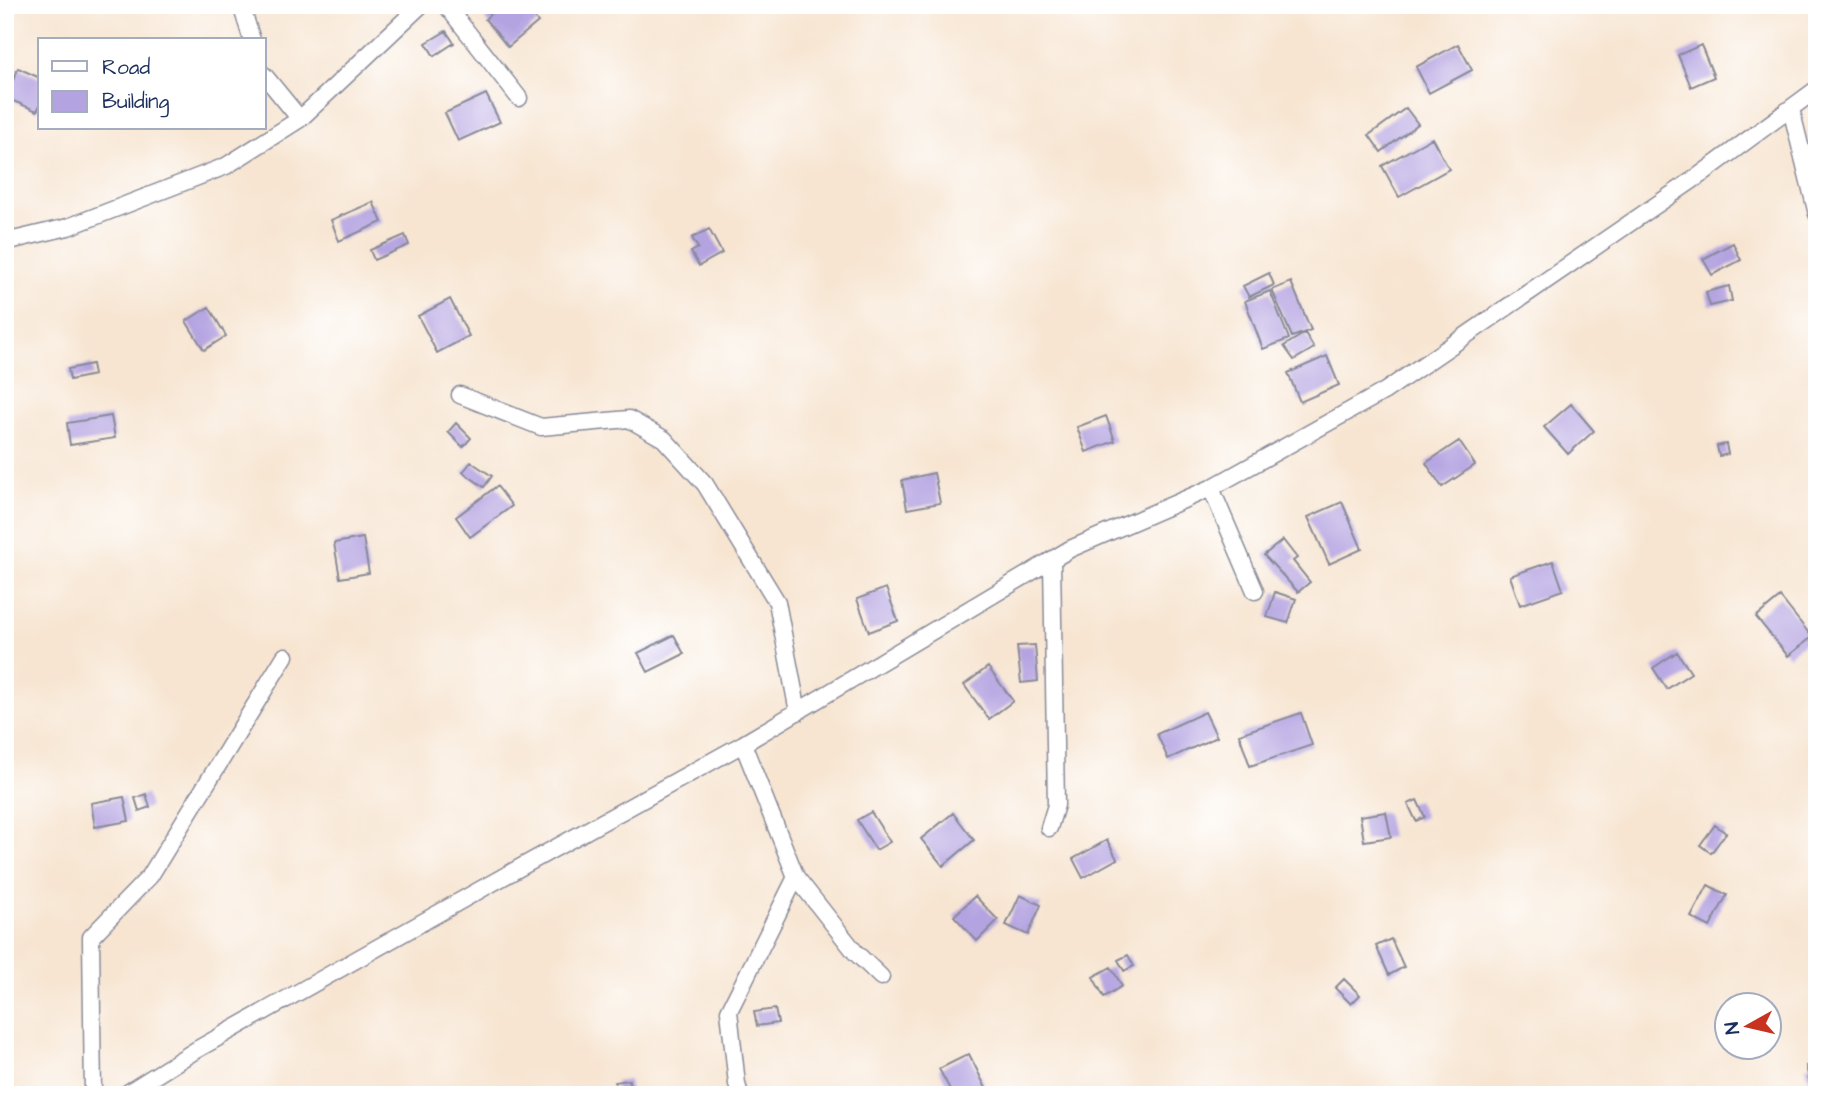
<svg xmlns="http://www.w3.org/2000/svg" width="1822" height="1100" font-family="'Architects Daughter',sans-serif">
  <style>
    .building { fill: #b4a3e1 }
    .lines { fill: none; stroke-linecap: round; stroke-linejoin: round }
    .minor-casing { stroke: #898a98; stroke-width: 19 }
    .minor { stroke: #fff; stroke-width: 16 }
  </style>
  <rect width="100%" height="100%" fill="#fff"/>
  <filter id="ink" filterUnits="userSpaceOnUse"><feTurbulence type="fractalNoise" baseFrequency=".0143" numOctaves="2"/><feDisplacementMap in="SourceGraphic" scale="14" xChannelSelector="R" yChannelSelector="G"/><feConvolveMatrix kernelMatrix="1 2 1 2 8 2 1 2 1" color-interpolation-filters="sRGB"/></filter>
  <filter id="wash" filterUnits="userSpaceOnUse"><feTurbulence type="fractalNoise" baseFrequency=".00686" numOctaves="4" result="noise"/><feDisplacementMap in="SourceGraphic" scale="28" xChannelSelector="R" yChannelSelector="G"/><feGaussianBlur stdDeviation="1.57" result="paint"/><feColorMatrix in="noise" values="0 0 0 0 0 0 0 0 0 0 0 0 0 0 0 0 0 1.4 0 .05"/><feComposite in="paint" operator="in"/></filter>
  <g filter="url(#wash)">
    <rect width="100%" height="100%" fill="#f7e5d1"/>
    <g id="blocks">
      <path class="building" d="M500 5H525L538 22 508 47 485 19Z
        M446 31 454 43 434 56 426 43Z
        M1458 44 1472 70 1429 93 1416 67Z
        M1701 45 1714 77 1691 87 1678 55Z
        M18 68 40 78V105L37 111 6 98Z
        M486 94 500 122 458 141 445 113Z
        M1406 108 1418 124 1381 152 1369 135Z
        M1432 138 1449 169 1399 197 1382 166Z
        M373 202 382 222 339 241 331 220Z
        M709 229 722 253 699 266 691 252 698 248 692 238Z
        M405 235 409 245 374 260 370 250Z
        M1733 243 1741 260 1712 275 1703 259Z
        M1269 273 1274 285 1249 297 1243 286Z
        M1291 282 1311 330 1292 337 1272 290Z
        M1729 286 1732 301 1710 306 1706 292Z
        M1270 291 1289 339 1263 349 1245 301Z
        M450 299 469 336 437 353 418 316Z
        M209 307 226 336 204 350 186 321Z
        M1305 333 1314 348 1294 360 1284 346Z
        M1327 356 1339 385 1300 402 1288 373Z
        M92 364 94 375 70 380 68 369Z
        M1571 404 1594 431 1568 454 1544 427Z
        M111 416 115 438 70 445 67 423Z
        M1106 416 1115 441 1086 452 1077 427Z
        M456 423 471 438 463 447 448 432Z
        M1459 441 1475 465 1442 487 1426 463Z
        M1726 444 1728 454 1719 456 1717 446Z
        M471 462 492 476 484 487 463 472Z
        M934 473 940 503 907 509 902 480Z
        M497 486 512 506 470 537 456 517Z
        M1342 502 1362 549 1329 564 1308 517Z
        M363 538 369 573 340 578 334 543Z
        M1283 540 1297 558 1293 561 1310 582 1298 592 1264 555Z
        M1553 561 1563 590 1520 605 1510 576Z
        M886 588 898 621 869 632 857 599Z
        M1275 592 1296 599 1288 623 1267 617Z
        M1780 597 1812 637 1788 656 1756 617Z
        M674 635 684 654 648 672 638 653Z
        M1035 645 1038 681 1021 683 1017 646Z
        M1677 652 1691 673 1667 689 1653 668Z
        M988 667 1013 701 989 719 964 685Z
        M1205 712 1217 737 1168 759 1157 734Z
        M1301 713 1312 745 1250 766 1239 734Z
        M146 794 150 807 139 811 135 798Z
        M124 797 129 821 95 827 91 803Z
        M1417 800 1425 817 1416 821 1408 804Z
        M871 812 890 842 876 850 857 820Z
        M1386 812 1391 837 1364 841 1360 816Z
        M953 813 974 840 943 866 921 839Z
        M1715 825 1726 833 1711 853 1700 845Z
        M1107 840 1117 859 1083 878 1073 859Z
        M1708 885 1727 895 1710 927 1691 917Z
        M1020 895 1041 905 1028 935 1006 925Z
        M975 896 998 920 977 941 954 916Z
        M1391 939 1404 967 1389 975 1376 946Z
        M1128 955 1134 966 1124 971 1118 960Z
        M1111 967 1122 986 1104 997 1093 977Z
        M1344 979 1360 995 1351 1004 1335 988Z
        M775 1009 778 1023 757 1026 754 1012Z
        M969 1054 989 1094 987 1095H953L939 1069Z
        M1817 1063V1087L1811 1088 1806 1066Z
        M629 1080 631 1095H617L615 1082Z"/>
    </g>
  </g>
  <g filter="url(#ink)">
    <use href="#blocks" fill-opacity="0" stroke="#898a98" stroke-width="2"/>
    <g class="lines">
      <g class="minor-casing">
        <path id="minor" d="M241 5 252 40
          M446 5 519 98
          M264 75 300 119
          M1791 109 1817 214
          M5 242 68 227 226 166 300 119 421 5
          M460 395 541 427 629 419 664 439 705 484 777 602 798 712
          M1211 488 1255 591
          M743 744 796 877 855 952 881 977
          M1049 828 1056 805 1052 560
          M93 1095 91 937 150 876 285 656
          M124 1095 196 1050 485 887 743 744 1070 549 1211 488 1385 391 1700 175 1817 89
          M740 1095 737 1084 729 1011 796 877"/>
      </g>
      <use href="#minor" class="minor"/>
    </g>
  </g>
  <rect width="1822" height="1100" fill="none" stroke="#fff" stroke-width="28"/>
  <rect x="38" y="38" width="228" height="91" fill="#ffffff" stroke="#a4acbf" stroke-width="2"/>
  <rect x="52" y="61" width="35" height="10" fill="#ffffff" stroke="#a4acbf" stroke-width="2"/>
  <text x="102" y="74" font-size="21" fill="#1b2f5e">Road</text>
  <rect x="52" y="91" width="35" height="21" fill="#b4a3e1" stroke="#a4acbf" stroke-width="2"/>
  <text x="102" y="108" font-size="21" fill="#1b2f5e">Building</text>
  <g transform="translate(1748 1026) rotate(262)"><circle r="33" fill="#ffffff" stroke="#a4acbf" stroke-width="2"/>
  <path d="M0-5L12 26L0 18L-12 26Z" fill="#c8321e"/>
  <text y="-10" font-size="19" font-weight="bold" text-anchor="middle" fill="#1b2f5e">N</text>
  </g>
</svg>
